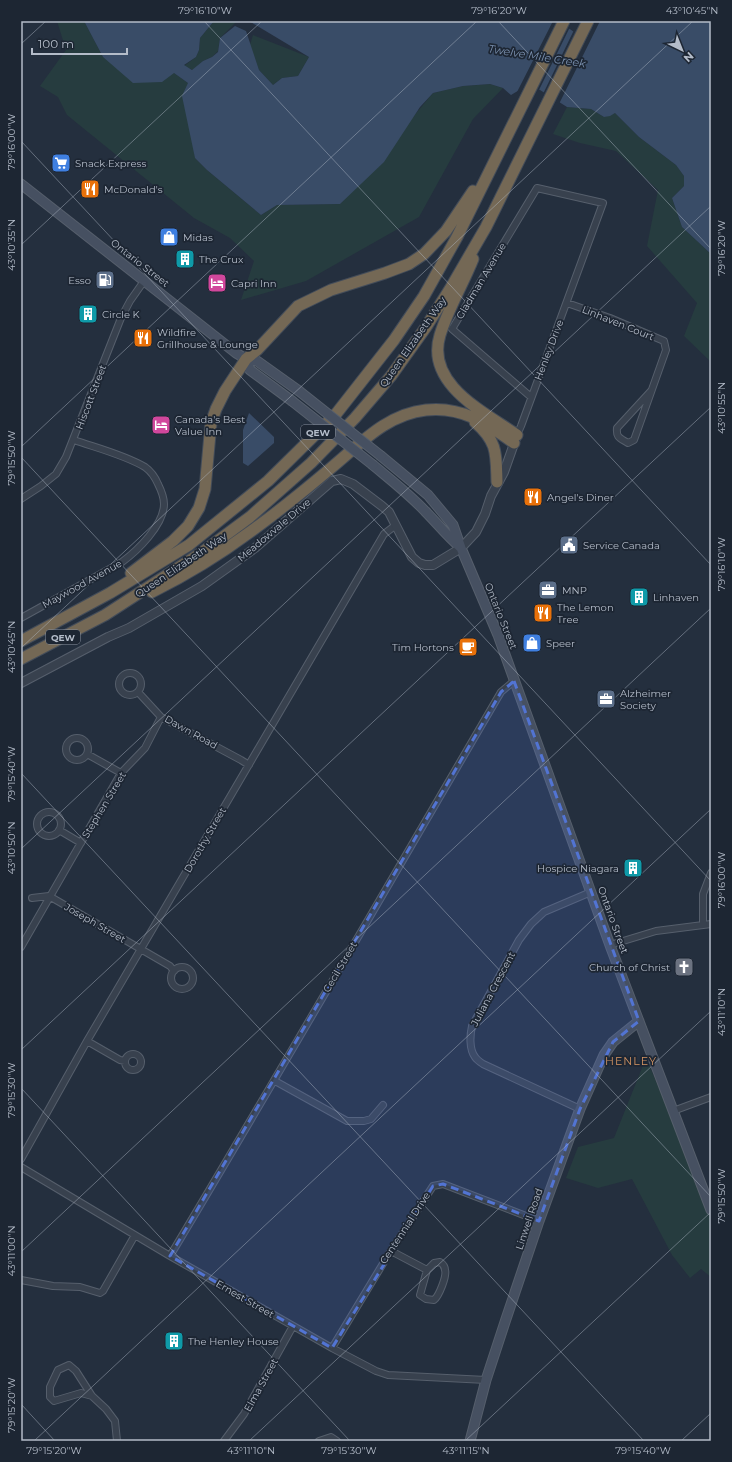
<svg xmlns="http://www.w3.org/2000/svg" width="732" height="1462" font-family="Montserrat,sans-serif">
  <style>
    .green { fill: #263c3f }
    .water { fill: #394c67 }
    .pier { fill: #242f3e }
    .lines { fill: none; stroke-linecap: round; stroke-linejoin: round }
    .minor-casing { stroke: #565f6c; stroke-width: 8 }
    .tertiary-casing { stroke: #565f6c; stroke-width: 10 }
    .secondary-casing { stroke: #565f6c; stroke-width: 11 }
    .motorway-casing { stroke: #434c59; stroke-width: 13 }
    .minor { stroke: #38414e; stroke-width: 6 }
    .tertiary { stroke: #38414e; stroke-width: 8 }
    .secondary { stroke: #465061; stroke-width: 9 }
    .motorway { stroke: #746855; stroke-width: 11 }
    .secondary-bridge-casing { stroke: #565f6c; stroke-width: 11; stroke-linecap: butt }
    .secondary-bridge { stroke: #465061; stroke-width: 9 }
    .marked { fill: #5274d3; fill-opacity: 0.2; stroke: #5274d3; stroke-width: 3; stroke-dasharray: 8 5; stroke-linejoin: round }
    .ticks { fill: none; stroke: #b4bcc9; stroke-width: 1; stroke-opacity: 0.45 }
    .labels { text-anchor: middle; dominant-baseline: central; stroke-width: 3.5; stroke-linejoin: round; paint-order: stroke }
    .shield { fill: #1d2633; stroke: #878f9c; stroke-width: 1 }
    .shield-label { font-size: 9px; font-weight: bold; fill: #b4bcc9 }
    .poi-label { font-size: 10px; fill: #b4bcc9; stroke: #1d2633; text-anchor: start }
    .street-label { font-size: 10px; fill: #b4bcc9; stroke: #1d2633 }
    .water-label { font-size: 11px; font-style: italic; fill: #7c92b1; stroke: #1d2633 }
    .neighbourhood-label { font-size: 11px; letter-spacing: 1px; fill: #d59563; stroke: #1d2633 }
    .neatline { fill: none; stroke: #b4bcc9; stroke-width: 1.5 }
    .ticks-label { font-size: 10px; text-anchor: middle; fill: #b4bcc9 }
  </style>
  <rect width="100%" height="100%" fill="#242f3e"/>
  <path class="green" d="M57 21H84L103 57 174 73 188 83 195 158 207 170 261 215 277 205 340 204 433 93 463 86 490 84 503 88 473 119 419 217 306 281 241 300 254 261 230 238 194 218 67 115 58 97 40 86 66 50Z
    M214 21H237L220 38 218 51 212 57 203 61 193 70 184 66 196 57 199 50 200 38Z
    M253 35 309 57 298 76 282 78 273 85 259 70 250 45Z
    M567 107 591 109 604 117 615 113 639 137 676 165 684 176V186L672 198 682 227 711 254V362L684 336 697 303 647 246 658 190 616 151 580 143 553 134Z
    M646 1058 711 1209V1277L701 1269 690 1278 672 1255 632 1179 598 1188 566 1178 578 1147 614 1138Z"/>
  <path class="water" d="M84 21H214L200 38 199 50 196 57 184 65 192 70 203 61 212 57 218 52 220 38 235 26 246 31 259 70 273 85 282 78 298 76 309 57 249 21H558L580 36 597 21H711V254L682 227 672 198 684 186V176L676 165 639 137 615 113 610 116 604 117 591 109 567 107 540 90 526 86 511 95 503 88 490 84 463 86 433 93 420 107 384 162 340 204 277 205 261 215 207 170 195 158 182 96 188 83 174 73 162 82 133 83 103 57Z
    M249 413 274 437V443L248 466 243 463V430Z"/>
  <path class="pier" d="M553 21H562L570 27 538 92 526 88 516 94Z
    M594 21H600L559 104 543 94 574 30 580 34Z"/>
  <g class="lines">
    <g class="minor-casing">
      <path id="minor" d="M567 303 610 318 664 341 666 350 634 440 628 443C620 438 616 438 617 428L651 391
        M517 435 521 426 603 203 537 188 452 329 531 397
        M21 499 41 486 56 474 66 457 121 318 130 301 144 281
        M21 618 122 562C137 551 164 525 164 504 164 497 161 490 158 484 155 477 152 472 145 467 125 455 97 448 74 440
        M119 684a11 11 0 1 1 22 0a11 11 0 1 1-22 0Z
        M138 692 161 717 241 760 249 765
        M66 749a11 11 0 1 1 22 0a11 11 0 1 1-22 0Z
        M87 754 121 773
        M37 824a12 12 0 1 1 24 0a12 12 0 1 1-24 0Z
        M59 830 81 843
        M49 896 170 966 174 971
        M32 898 49 896
        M703 925V894L711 873
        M610 945 656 931 711 924
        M21 947 121 773 145 748 161 717
        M171 978a11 11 0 1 1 22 0a11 11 0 1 1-22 0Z
        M87 1041 120 1060 125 1061
        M125 1062a8 8 0 1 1 16 0a8 8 0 1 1-16 0Z
        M275 1081 347 1121H364L371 1119 383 1105
        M580 1109 483 1064C480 1062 477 1060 475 1057 469 1049 470 1035 472 1026L519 940 531 924 544 912 591 892
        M673 1111 711 1097
        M21 1159 87 1041 384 534 396 525
        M21 1167 170 1256 332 1348 376 1371 388 1375 486 1380
        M391 1251 427 1270 420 1295 426 1299 434 1300C439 1296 447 1276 445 1270 445 1266 443 1264 440 1262L434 1263 427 1270
        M170 1256C282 1069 391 880 501 692L514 681
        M21 1280 53 1286 80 1287 100 1293 103 1291 135 1235
        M332 1348 387 1257 433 1186 443 1184 539 1221
        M92 1396 81 1393 54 1401 50 1397V1387L58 1370 69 1365 76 1371 92 1396 106 1409 115 1421 117 1441
        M224 1441 244 1414 293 1326
        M319 1441 331 1437 337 1441"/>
    </g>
    <g class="tertiary-casing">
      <path id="tertiary" d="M21 683 108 637 129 628 202 586 255 548 332 481 341 479 353 484 382 506 389 512 412 557 419 563 425 565H433L461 548 476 532 485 514 491 496 504 472 516 438"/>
    </g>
    <g class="secondary-casing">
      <path id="secondary" d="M21 184 236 353 246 359 257 361 299 391
        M246 359 250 370 292 401
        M381 456 428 495 453 525 461 548 498 635 611 948 711 1210
        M373 465C391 480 409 494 425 511 437 523 447 536 460 547
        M470 1441 486 1380 506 1319 539 1221 580 1109 604 1055 613 1042 639 1021"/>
    </g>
    <g class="motorway-casing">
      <path id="motorway" d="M473 259C463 284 448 309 440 335 425 384 484 412 517 435
        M475 422C498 442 496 454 497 482
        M131 573 173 541 188 526 199 508 205 489 211 423 216 409 225 391 246 359 257 350 298 306 331 290 385 273 409 264 424 254 446 231 473 191
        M152 592C186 575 219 555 250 532 278 512 305 490 331 468 360 444 387 414 426 410 462 406 486 423 514 443
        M21 641 110 593 189 545 268 481 336 414 394 340 424 296 457 237 564 21
        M21 659 105 615 204 551 250 517 311 463 355 418 391 376 426 327 450 289 486 227 588 21"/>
    </g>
    <use href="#minor" class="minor"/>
    <use href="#tertiary" class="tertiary"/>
    <use href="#secondary" class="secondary"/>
    <use href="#motorway" class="motorway"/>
    <g class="secondary-bridge-casing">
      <path id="secondary-bridge" d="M299 391 381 456
        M292 401 373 465"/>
    </g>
    <use href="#secondary-bridge" class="secondary-bridge"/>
  </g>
  <path class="marked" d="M514 681 639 1021 613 1042 580 1109 539 1221 443 1184 433 1186 332 1348 170 1256 501 692Z"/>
  <path class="ticks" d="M204 21 711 565M498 21 711 249M21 44 46 21M21 141 711 881M21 245 262 21M21 447 477 21M21 457 711 1197M21 648 693 21M21 773 644 1441M21 849 711 206M21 1050 711 407M21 1088 350 1441M21 1252 711 608M21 1404 55 1441M34 1441 711 809M249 1441 711 1011M465 1441 711 1212M681 1441 711 1413"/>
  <defs>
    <g id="supermarket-square" transform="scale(1)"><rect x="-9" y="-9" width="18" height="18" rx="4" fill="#3f7fe0" stroke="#1d2633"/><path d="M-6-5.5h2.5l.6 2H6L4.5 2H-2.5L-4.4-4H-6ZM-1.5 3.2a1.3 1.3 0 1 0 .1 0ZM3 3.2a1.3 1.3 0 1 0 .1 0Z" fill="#fff"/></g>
    <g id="restaurant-square" transform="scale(1)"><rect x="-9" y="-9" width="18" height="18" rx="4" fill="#e8710a" stroke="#1d2633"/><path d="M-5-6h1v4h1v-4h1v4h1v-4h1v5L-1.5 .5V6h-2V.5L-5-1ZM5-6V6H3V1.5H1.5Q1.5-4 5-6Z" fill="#fff"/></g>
    <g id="shop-square" transform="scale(1)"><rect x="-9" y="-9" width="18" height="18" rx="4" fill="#3f7fe0" stroke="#1d2633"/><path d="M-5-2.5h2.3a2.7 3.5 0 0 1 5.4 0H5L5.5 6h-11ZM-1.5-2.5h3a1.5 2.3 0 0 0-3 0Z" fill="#fff"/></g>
    <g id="building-square" transform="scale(1)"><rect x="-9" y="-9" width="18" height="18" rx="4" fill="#0f9aa8" stroke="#1d2633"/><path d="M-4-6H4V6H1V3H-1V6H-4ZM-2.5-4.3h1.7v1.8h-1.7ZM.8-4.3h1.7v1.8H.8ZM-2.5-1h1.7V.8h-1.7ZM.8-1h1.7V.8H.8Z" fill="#fff"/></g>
    <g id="fuel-square" transform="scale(1)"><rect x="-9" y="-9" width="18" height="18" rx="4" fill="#5c6f8a" stroke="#1d2633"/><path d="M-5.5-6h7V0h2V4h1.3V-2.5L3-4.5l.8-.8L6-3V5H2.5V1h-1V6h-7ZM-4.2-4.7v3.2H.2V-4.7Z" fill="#fff"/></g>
    <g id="hotel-square" transform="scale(1)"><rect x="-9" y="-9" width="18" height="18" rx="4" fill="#d1479c" stroke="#1d2633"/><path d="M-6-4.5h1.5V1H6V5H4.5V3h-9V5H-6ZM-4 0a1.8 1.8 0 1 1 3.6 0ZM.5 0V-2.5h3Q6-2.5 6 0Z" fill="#fff"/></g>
    <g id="civic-square" transform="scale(1)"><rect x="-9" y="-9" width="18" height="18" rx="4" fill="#5c6f8a" stroke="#1d2633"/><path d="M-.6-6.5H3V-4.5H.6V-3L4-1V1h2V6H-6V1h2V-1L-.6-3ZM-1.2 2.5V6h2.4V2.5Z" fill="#fff"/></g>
    <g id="office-square" transform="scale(1)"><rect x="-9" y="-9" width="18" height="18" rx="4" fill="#5c6f8a" stroke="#1d2633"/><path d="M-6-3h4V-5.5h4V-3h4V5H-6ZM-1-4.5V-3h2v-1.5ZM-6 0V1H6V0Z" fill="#fff"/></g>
    <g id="cafe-square" transform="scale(1)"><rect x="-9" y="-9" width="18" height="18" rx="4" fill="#e8710a" stroke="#1d2633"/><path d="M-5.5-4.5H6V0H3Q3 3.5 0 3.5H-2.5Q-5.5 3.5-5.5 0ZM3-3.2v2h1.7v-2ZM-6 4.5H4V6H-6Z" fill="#fff"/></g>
    <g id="church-square" transform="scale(1)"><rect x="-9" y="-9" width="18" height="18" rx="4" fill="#6b7280" stroke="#1d2633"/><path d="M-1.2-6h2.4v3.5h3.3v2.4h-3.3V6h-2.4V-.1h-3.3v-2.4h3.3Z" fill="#fff"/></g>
  </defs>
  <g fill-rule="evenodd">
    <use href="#supermarket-square" x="61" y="163"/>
    <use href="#restaurant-square" x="90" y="189"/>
    <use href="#shop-square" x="169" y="237"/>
    <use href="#building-square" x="185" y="259"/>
    <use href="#fuel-square" x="105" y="280"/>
    <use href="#hotel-square" x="217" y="283"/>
    <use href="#building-square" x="88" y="314"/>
    <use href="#restaurant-square" x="143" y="338"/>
    <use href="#hotel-square" x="161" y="425"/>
    <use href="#restaurant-square" x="533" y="497"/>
    <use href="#civic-square" x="569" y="545"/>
    <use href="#office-square" x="548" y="590"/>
    <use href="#building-square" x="639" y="597"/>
    <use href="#restaurant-square" x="543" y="613"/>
    <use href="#shop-square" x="532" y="643"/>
    <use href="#cafe-square" x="468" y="647"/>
    <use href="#office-square" x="606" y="699"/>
    <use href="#building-square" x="633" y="868"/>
    <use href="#church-square" x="684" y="967"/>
    <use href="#building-square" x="174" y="1341"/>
  </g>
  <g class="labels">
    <g class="shield">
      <rect x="301" y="425" width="34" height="14" rx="3"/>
      <rect x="46" y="630" width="34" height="14" rx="3"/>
    </g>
    <g class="shield-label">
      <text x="318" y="432">QEW</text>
      <text x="63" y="637">QEW</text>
    </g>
    <g class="poi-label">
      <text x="75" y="163">Snack Express</text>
      <text x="104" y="189">McDonald's</text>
      <text x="183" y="237">Midas</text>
      <text x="199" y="259">The Crux</text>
      <text x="91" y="280" text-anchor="end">Esso</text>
      <text x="231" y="283">Capri Inn</text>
      <text x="102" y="314">Circle K</text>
      <text x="157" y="332">Wildfire<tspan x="157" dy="12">Grillhouse &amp; Lounge</tspan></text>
      <text x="175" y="419">Canada's Best<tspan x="175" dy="12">Value Inn</tspan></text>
      <text x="547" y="497">Angel's Diner</text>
      <text x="583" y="545">Service Canada</text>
      <text x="562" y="590">MNP</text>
      <text x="653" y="597">Linhaven</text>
      <text x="557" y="607">The Lemon<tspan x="557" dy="12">Tree</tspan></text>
      <text x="546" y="643">Speer</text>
      <text x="454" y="647" text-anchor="end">Tim Hortons</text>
      <text x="620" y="693">Alzheimer<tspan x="620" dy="12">Society</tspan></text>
      <text x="619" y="868" text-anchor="end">Hospice Niagara</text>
      <text x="670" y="967" text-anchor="end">Church of Christ</text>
      <text x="188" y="1341">The Henley House</text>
    </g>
    <g class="street-label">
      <text transform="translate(140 263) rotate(38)">Ontario Street</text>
      <text transform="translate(481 281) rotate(-59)">Gladman Avenue</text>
      <text transform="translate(618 323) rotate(22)">Linhaven Court</text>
      <text transform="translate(413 342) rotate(-55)">Queen Elizabeth Way</text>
      <text transform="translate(549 350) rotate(-69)">Henley Drive</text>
      <text transform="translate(91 397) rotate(-69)">Hiscott Street</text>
      <text transform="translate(274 530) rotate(-40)">Meadowvale Drive</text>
      <text transform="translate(181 565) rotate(-34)">Queen Elizabeth Way</text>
      <text transform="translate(82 584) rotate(-29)">Maywood Avenue</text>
      <text transform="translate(501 616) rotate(68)">Ontario Street</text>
      <text transform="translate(191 732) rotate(29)">Dawn Road</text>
      <text transform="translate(104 805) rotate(-59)">Stephen Street</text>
      <text transform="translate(205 840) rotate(-60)">Dorothy Street</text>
      <text transform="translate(613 920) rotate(70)">Ontario Street</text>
      <text transform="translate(95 923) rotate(30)">Joseph Street</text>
      <text transform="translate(340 967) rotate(-60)">Cecil Street</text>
      <text transform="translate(493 989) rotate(-62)">Juliana Crescent</text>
      <text transform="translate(529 1219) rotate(-71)">Linwell Road</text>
      <text transform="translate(405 1228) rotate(-57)">Centennial Drive</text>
      <text transform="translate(245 1299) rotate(30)">Ernest Street</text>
      <text transform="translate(261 1385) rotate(-61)">Elma Street</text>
    </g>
    <g class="water-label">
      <text transform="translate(537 56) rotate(9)">Twelve Mile Creek</text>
    </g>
    <g class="neighbourhood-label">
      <text x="631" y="1061">HENLEY</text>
    </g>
  </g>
  <rect width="732" height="1462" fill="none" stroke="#1d2633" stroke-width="44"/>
  <g transform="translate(682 50) rotate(137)" stroke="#1d2633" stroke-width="3" paint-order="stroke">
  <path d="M0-3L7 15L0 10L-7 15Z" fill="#b4bcc9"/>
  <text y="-6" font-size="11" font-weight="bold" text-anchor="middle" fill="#b4bcc9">N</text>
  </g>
  <path d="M32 48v6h95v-6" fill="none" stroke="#b4bcc9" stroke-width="2"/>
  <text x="38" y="48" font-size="12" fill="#b4bcc9" stroke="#1d2633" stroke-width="3" paint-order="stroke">100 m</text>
  <rect x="22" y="22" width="688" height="1418" class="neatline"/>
  <g class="ticks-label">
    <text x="205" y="14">79°16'10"W</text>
    <text x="499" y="14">79°16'20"W</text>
    <text x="692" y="14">43°10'45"N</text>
    <text transform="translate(11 142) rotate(-90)" y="4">79°16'00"W</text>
    <text transform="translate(11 245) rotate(-90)" y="4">43°10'35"N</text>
    <text transform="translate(721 248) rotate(-90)" y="4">79°16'20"W</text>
    <text transform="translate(721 408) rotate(-90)" y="4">43°10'55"N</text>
    <text transform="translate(11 458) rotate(-90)" y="4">79°15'50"W</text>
    <text transform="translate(721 564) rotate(-90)" y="4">79°16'10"W</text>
    <text transform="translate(11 647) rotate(-90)" y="4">43°10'45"N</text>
    <text transform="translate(11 774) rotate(-90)" y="4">79°15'40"W</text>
    <text transform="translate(11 848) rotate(-90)" y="4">43°10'50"N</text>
    <text transform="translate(721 880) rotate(-90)" y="4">79°16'00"W</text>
    <text transform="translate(721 1012) rotate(-90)" y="4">43°11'10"N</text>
    <text transform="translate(11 1090) rotate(-90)" y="4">79°15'30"W</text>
    <text transform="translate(721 1196) rotate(-90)" y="4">79°15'50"W</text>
    <text transform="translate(11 1251) rotate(-90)" y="4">43°11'00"N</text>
    <text transform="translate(11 1405) rotate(-90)" y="4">79°15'20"W</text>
    <text x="54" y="1454">79°15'20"W</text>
    <text x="251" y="1454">43°11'10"N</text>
    <text x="349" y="1454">79°15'30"W</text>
    <text x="466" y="1454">43°11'15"N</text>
    <text x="643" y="1454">79°15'40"W</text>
  </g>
</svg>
